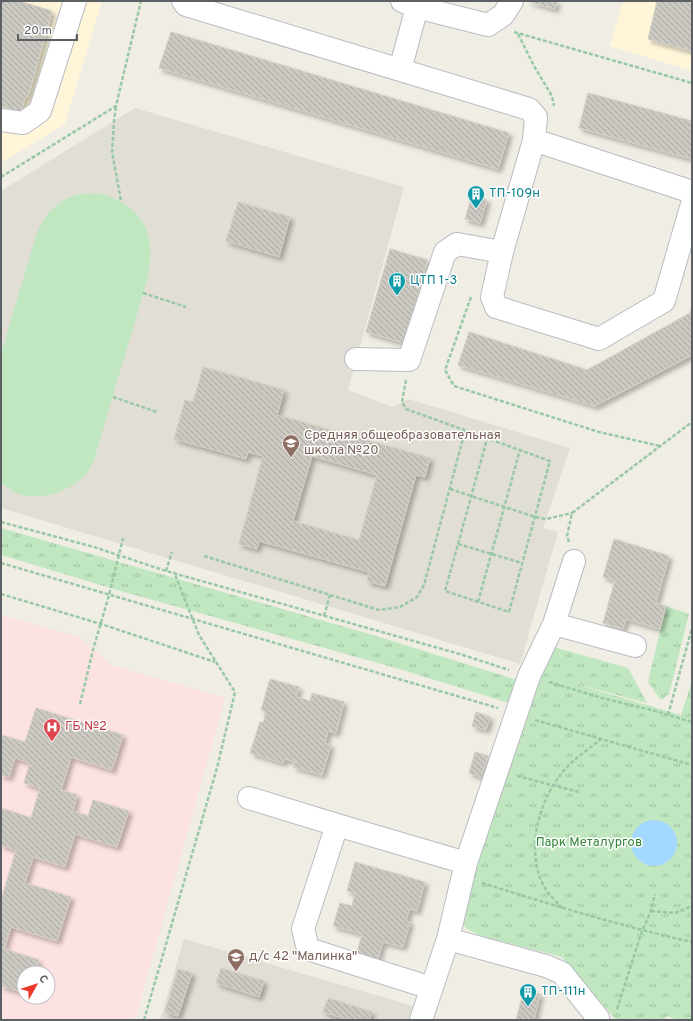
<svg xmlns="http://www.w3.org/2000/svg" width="693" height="1021" font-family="Overpass,sans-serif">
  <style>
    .commercial { fill: #fff6da }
    .education { fill: #e1ded5 }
    .medical { fill: #fce2e0; fill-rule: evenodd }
    .grass { fill: url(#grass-tufts) }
    .pitch { fill: #c0e7c0 }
    .water { fill: #a4d9ff }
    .building { fill: url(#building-back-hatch); stroke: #d4cec2; fill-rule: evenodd; filter: url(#shadow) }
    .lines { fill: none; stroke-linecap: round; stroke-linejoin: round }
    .minor-casing { stroke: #b9bcc1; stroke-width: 24 }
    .path { stroke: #99c8a6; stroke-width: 2.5; stroke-dasharray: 4 2; stroke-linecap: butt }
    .minor { stroke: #fff; stroke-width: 22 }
    .labels { text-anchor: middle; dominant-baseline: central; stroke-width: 3; stroke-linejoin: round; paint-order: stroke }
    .culture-label { font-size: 13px; fill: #0d838f; stroke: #fff; text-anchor: start }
    .education-label { font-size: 13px; fill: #785e54; stroke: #fff; text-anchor: start }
    .health-label { font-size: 13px; fill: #be3a42; stroke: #fff; text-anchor: start }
    .park-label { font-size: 13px; fill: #328635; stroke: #fff }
  </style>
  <defs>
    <pattern id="grass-tufts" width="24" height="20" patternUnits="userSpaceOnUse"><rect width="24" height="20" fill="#c0e7c0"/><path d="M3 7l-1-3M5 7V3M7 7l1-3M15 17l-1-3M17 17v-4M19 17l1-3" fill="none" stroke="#9fbfa0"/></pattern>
    <pattern id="building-back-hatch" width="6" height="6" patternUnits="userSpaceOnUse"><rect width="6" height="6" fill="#ccc9c3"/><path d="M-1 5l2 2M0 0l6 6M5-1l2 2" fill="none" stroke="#a9a7a2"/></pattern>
    <filter id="shadow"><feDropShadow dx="3.5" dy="3.5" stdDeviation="2" flood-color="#0004"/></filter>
  </defs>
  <rect width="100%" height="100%" fill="#efede4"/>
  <path class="commercial" d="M1 1H102L65 124 1 163Z
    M623 1H692V71L610 46Z"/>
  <path class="education" d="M135 108 404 187 348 390 393 407 408 399 570 448 543 528 558 532 520 664 1 508V191Z
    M184 939 413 1006 409 1020H160Z"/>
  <path class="medical" d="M1 615 79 637 93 650 114 666 225 698 135 1020H1ZM24 973H48V997H24Z"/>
  <path class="grass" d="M1 528 376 636 517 680 509 703 396 668 117 590 1 555Z
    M666 606 689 614 669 694 661 700 648 682Z
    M550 646 628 668 647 703 568 682 681 715 692 681V1020H679L666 1016 665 1020H616L562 957 481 936 467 929 459 918Z"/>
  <path class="pitch" d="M95 193C121 197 145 213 149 240 152 252 149 266 148 277L94 460C91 465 89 470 86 474 71 492 36 503 14 492 10 489 5 486 1 483V354L37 232 49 212 60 202 76 195Z"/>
  <path class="water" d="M631 843a23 23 0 1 1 46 0a23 23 0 1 1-46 0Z"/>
  <path class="building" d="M1 1H19L52 11 28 97H25L21 112 1 106Z
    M527 1H557L555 9Z
    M657 1H692V51L648 39Z
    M171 32 509 133 498 169 159 68Z
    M588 93 692 121V159L579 128Z
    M472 195 487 200 480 223 465 219Z
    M238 202 290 217 279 257 226 241Z
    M390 249 428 260 404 343 366 332Z
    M692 306V355L595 406 458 365 469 332 587 370 690 313Z
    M203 367 284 390 277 415 430 458 425 477 416 475 385 586 367 581 369 572 259 541 257 549 239 544 263 456 248 452 246 459 174 439 185 400 193 402ZM312 456 377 475 359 540 293 521Z
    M614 539 669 556 656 603 666 606 660 629 626 619 623 629 603 623 615 580 603 577Z
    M270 679 299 687 296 697 310 701 312 693 344 702 336 733 328 731 325 743 331 745 322 775 293 767 295 762 285 759 283 763 250 753 260 722 263 723 266 712 261 710Z
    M36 708 123 735 112 770 71 757 61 790 77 795 73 811 88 816 93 800 129 811 117 847 75 834 65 867 33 857 25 883 71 897 57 941 11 927 4 949 39 960 35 973H24V993L1 986V900L16 850 1 845V808L31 818 40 788 24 783 30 763 15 758 9 777 1 775V735L25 742Z
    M476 712 490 717 486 730 472 726Z
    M475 752 488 756 481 777 469 773Z
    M355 862 425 882 417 911 410 909 406 921 410 922 403 947 383 942 377 962 356 956 362 934 333 926 340 903 352 906 355 893 347 891Z
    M221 968 264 981 259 997 216 983Z
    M178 969 192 973 178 1016 165 1012Z
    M524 990 540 994 534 1020H516Z
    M328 998 372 1012 369 1020H349L323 1012Z"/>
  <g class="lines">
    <g class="minor-casing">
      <path id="minor" d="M183 1 186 5 529 109 536 117 534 140 502 252 457 244 445 252 409 360 356 359
        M402 1 417 7 488 25 503 15 512 1
        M400 70 417 7
        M1 120 23 123 40 111 75 1
        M534 140 689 191 692 196
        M502 252 492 297 496 307 599 339 664 301 692 204
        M554 624 635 646
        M249 798 337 825 466 863
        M337 825 303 929 308 949 431 988
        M448 939 546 966 562 973 598 1018 597 1020
        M421 1020 448 939 466 863 529 676 554 624 574 561"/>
    </g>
    <path class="path" d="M514 32 692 83
      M518 34 534 66 552 96 554 106
      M116 107 114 121 112 152 121 201
      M1 177 116 106 141 1
      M143 293 186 307
      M471 297 445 370 454 386 599 432 660 446
      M406 380 402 402 406 409 550 461 509 612 445 591 487 439
      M113 397 157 412
      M450 489 535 517 546 519 572 513
      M1 522 94 547 166 571 463 655 509 670
      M569 542 567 536 572 513 692 422
      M458 544 522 563
      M204 556 379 610 400 607 417 597 424 585 465 431
      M1 563 498 708
      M166 571 172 552
      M1 594 101 624 215 662
      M478 602 520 450
      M324 616 330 595
      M549 682 602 698 655 711 692 722
      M80 704 93 650 109 595 123 538
      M668 715 692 628
      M535 720 692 765
      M517 776 579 792
      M482 883C552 905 621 926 692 942
      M562 908C557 902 550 896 546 890 523 852 539 796 568 766 578 756 590 748 601 739
      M651 911 675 913 692 906
      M617 1009 642 931 651 911 655 894
      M144 1020 217 768 235 692 199 635 174 572"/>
    <use href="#minor" class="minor"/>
  </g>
  <defs>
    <g id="building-pin" transform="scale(0.9)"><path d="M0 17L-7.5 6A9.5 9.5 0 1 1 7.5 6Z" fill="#0f9aa8" stroke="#fff"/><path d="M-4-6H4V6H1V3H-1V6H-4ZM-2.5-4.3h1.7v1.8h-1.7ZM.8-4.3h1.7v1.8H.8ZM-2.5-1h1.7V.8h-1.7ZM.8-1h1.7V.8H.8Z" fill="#fff"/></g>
    <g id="school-pin" transform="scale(0.9)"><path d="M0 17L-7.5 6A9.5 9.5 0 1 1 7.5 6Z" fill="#8d6e63" stroke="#fff"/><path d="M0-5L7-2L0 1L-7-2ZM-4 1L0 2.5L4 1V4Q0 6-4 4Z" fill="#fff"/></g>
    <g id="hospital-pin" transform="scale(0.9)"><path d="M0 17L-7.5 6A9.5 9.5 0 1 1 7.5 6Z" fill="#e0444e" stroke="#fff"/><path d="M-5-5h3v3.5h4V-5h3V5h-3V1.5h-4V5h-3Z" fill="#fff"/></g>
  </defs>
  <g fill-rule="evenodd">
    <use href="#building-pin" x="476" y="194"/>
    <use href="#building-pin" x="397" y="281"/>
    <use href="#school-pin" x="291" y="443"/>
    <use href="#hospital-pin" x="52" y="727"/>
    <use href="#school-pin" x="236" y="957"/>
    <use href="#building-pin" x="528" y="992"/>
  </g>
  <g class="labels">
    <g class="culture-label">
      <text x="489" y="194">ТП-109н</text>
      <text x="410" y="281">ЦТП 1-3</text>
      <text x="541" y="992">ТП-111н</text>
    </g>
    <g class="education-label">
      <text x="304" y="436">Средняя общеобразовательная<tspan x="304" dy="15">школа №20</tspan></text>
      <text x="249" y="957">д/с 42 "Малинка"</text>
    </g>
    <g class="health-label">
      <text x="65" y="727">ГБ №2</text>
    </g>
    <g class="park-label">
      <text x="589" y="843">Парк Металургов</text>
    </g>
  </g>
  <rect width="693" height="1021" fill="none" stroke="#5c6065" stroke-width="4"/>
  <g transform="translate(36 985) rotate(51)"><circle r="19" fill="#ffffff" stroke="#bebfc1"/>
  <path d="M0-3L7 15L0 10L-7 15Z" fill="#ee382b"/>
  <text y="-6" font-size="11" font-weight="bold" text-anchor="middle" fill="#5c6065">С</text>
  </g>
  <path d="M18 34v6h59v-6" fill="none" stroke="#5c6065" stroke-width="2"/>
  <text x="24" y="34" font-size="12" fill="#5c6065" stroke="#ffffff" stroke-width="3" paint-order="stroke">20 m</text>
</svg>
